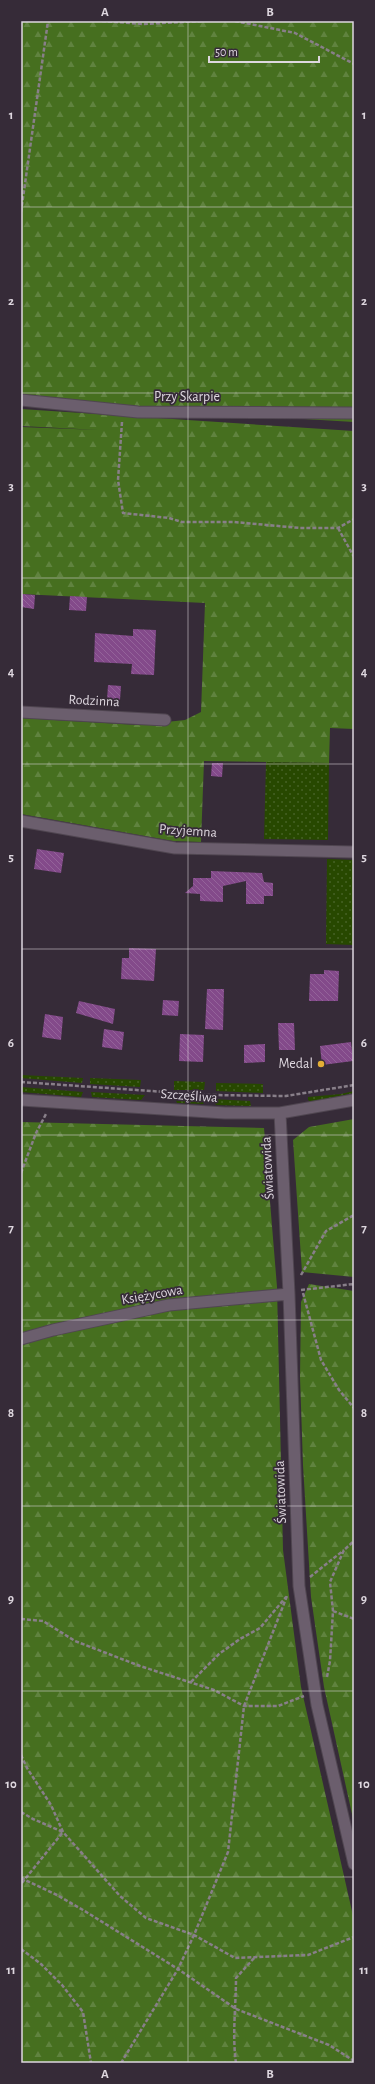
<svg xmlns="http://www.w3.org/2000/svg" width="375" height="2084" font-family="'Alegreya Sans',sans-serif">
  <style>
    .grass { fill: url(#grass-dots) }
    .forest { fill: url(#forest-firs) }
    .building { fill: url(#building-back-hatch) }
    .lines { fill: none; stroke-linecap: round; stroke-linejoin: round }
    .minor-casing { stroke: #504651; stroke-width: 13 }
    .path { stroke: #887f89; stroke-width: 2.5; stroke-dasharray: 4 2; stroke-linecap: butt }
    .minor { stroke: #6b5e6d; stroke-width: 11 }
    .grid { fill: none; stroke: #ded7df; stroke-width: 1; stroke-opacity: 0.55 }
    .poi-dot { fill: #e4ae35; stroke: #362b38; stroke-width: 1.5 }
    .labels { text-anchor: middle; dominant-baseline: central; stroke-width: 3.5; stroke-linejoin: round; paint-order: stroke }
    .street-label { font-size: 14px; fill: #ded7df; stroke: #362b38 }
    .poi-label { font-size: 14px; fill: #ded7df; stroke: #362b38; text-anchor: end }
    .neatline { fill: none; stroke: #ded7df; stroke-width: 1.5 }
    .grid-label { font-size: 13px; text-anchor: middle; font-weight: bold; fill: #ded7df }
  </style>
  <defs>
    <pattern id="grass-dots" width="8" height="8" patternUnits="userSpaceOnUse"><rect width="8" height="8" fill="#274800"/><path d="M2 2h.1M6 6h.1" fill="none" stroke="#466225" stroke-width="1.8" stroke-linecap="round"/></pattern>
    <pattern id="forest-firs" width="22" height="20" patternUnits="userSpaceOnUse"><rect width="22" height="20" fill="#466f1f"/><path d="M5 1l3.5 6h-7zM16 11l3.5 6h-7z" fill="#60833f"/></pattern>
    <pattern id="building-back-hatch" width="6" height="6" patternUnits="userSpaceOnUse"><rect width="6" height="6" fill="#834a8a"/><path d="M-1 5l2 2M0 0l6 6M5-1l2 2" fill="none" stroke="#94639a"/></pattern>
  </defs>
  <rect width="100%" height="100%" fill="#362b38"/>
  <path class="grass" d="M266 762 329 763 328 840 264 839Z
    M327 859 354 860V945L326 944Z
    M21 1075 83 1078 82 1083 21 1078Z
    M90 1078 141 1080 140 1087 90 1084Z
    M174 1081 205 1082 204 1090H174Z
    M216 1083 263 1084V1093L216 1091Z
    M21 1087 83 1092 81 1097 21 1092Z
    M354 1091V1093L311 1102 308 1100V1097L341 1094Z
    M91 1092 145 1095 141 1100 92 1097Z
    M175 1098 205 1102 203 1104 177 1103Z
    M212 1099 250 1101 251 1106 216 1105Z"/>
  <path class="forest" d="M21 21H354V422L21 402Z
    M21 409 354 431V729L330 728 329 763 204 761 201 842 173 841 21 814V718L138 725 185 720 201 712 205 603 21 594V427L99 430 21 426Z
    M354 1119V1277L302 1272 293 1140 309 1127Z
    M21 1122 264 1128 277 1287 283 1550 301 1687 354 1920V2063H21Z
    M309 1284 354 1291V1823L324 1687 311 1597 303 1465 300 1377 301 1302Z"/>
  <path class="building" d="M21 594 35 595 34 609 21 607Z
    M70 596 87 597 86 611 69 610Z
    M133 629 156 630 154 675 131 674 132 664 94 662 95 633 133 636Z
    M108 685 121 686 120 700H107Z
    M212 763H223L222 777 211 776Z
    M37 849 64 853 61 873 34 869Z
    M211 871 262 873 264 882 273 883V896H264V904H246V881L223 886V902L200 901V894L185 893 193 886V878H211Z
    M129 948 156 949 154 981 121 979 122 958H129Z
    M324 970 339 971 338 1001H309L310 974H324Z
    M207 989H224L223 1030 205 1029Z
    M163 1000 179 1001 178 1016 162 1015Z
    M79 1001 115 1009 113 1024 76 1013Z
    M45 1014 63 1017 61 1040 42 1037Z
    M278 1023H294L295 1050H279Z
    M104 1029 124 1032 122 1050 102 1047Z
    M180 1034 204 1035 203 1062 179 1061Z
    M351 1042 353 1061 322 1065 320 1046Z
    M265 1044V1062L244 1063V1045Z"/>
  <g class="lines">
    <g class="minor-casing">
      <path id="minor" d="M21 400 138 412 354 413
        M21 712 165 720
        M21 821 175 848 354 852
        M21 1100 225 1113H280L354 1100
        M280 1113 289 1294 299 1586 317 1705 354 1864
        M21 1339 53 1330 169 1305 289 1294"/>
    </g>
    <path class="path" d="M102 21 143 24 202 21
      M235 21 295 33 354 64
      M21 212 48 21
      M122 422 118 480 123 513 169 518 182 522H234L300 528H338L354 519
      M338 528 354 557
      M21 1082 209 1095 286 1096 354 1085
      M21 1173 36 1133 46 1114
      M301 1275 326 1231 354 1215
      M301 1290 354 1284
      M303 1293 321 1360 339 1390 354 1408
      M310 1577 344 1550
      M333 1611 354 1619
      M21 1619 43 1621 75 1641 140 1666 214 1690 244 1706H278L304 1696
      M327 1677 330 1661 333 1611 330 1582 344 1550 354 1541
      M191 1682 219 1654 240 1639 260 1628 286 1597
      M21 1755 27 1768 51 1805 63 1832 120 1896 146 1918 194 1935 235 1958 308 1955 354 1937
      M21 1812 33 1819 63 1832 21 1884
      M21 1878 57 1895 83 1910 178 1969 236 2009 329 2045 354 2061
      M21 1949 41 1964 62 1985 83 2012 91 2063
      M121 2063 178 1969 194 1935 228 1852 244 1706 287 1596
      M236 2063C232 2035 236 2006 236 1978L255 1957"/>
    <use href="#minor" class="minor"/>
  </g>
  <path class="grid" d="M188 21V2063M21 207H354M21 393H354M21 578H354M21 764H354M21 949H354M21 1135H354M21 1320H354M21 1506H354M21 1691H354M21 1877H354"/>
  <circle class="poi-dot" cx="321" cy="1064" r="4"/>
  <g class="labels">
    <g class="street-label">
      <text x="187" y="397">Przy Skarpie</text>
      <text transform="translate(94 701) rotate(3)">Rodzinna</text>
      <text transform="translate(188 831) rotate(4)">Przyjemna</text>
      <text transform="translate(189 1096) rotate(4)">Szczęśliwa</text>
      <text transform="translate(268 1168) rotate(-93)">Światowida</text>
      <text transform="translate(152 1295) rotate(-10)">Księżycowa</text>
      <text transform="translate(281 1492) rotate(-92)">Światowida</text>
    </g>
    <g class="poi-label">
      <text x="313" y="1064">Medal</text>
    </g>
  </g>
  <rect width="375" height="2084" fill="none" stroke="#362b38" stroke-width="44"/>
  <path d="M209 56v6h110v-6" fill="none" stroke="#ded7df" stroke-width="2"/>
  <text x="215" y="56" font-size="12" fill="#ded7df" stroke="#362b38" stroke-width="3" paint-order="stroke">50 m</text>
  <rect x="22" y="22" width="331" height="2040" class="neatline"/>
  <g class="grid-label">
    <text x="105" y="16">A</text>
    <text x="270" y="16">B</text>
    <text x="11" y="119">1</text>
    <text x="364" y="119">1</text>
    <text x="11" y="305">2</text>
    <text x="364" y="305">2</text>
    <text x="11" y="490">3</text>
    <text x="364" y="490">3</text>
    <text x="11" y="676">4</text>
    <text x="364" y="676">4</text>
    <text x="11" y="861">5</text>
    <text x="364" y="861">5</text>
    <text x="11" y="1047">6</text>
    <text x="364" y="1047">6</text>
    <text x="11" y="1232">7</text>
    <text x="364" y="1232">7</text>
    <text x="11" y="1417">8</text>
    <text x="364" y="1417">8</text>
    <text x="11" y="1603">9</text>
    <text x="364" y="1603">9</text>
    <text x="11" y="1788">10</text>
    <text x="364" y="1788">10</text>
    <text x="11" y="1974">11</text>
    <text x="364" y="1974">11</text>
    <text x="105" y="2078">A</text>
    <text x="270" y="2078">B</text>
  </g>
</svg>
